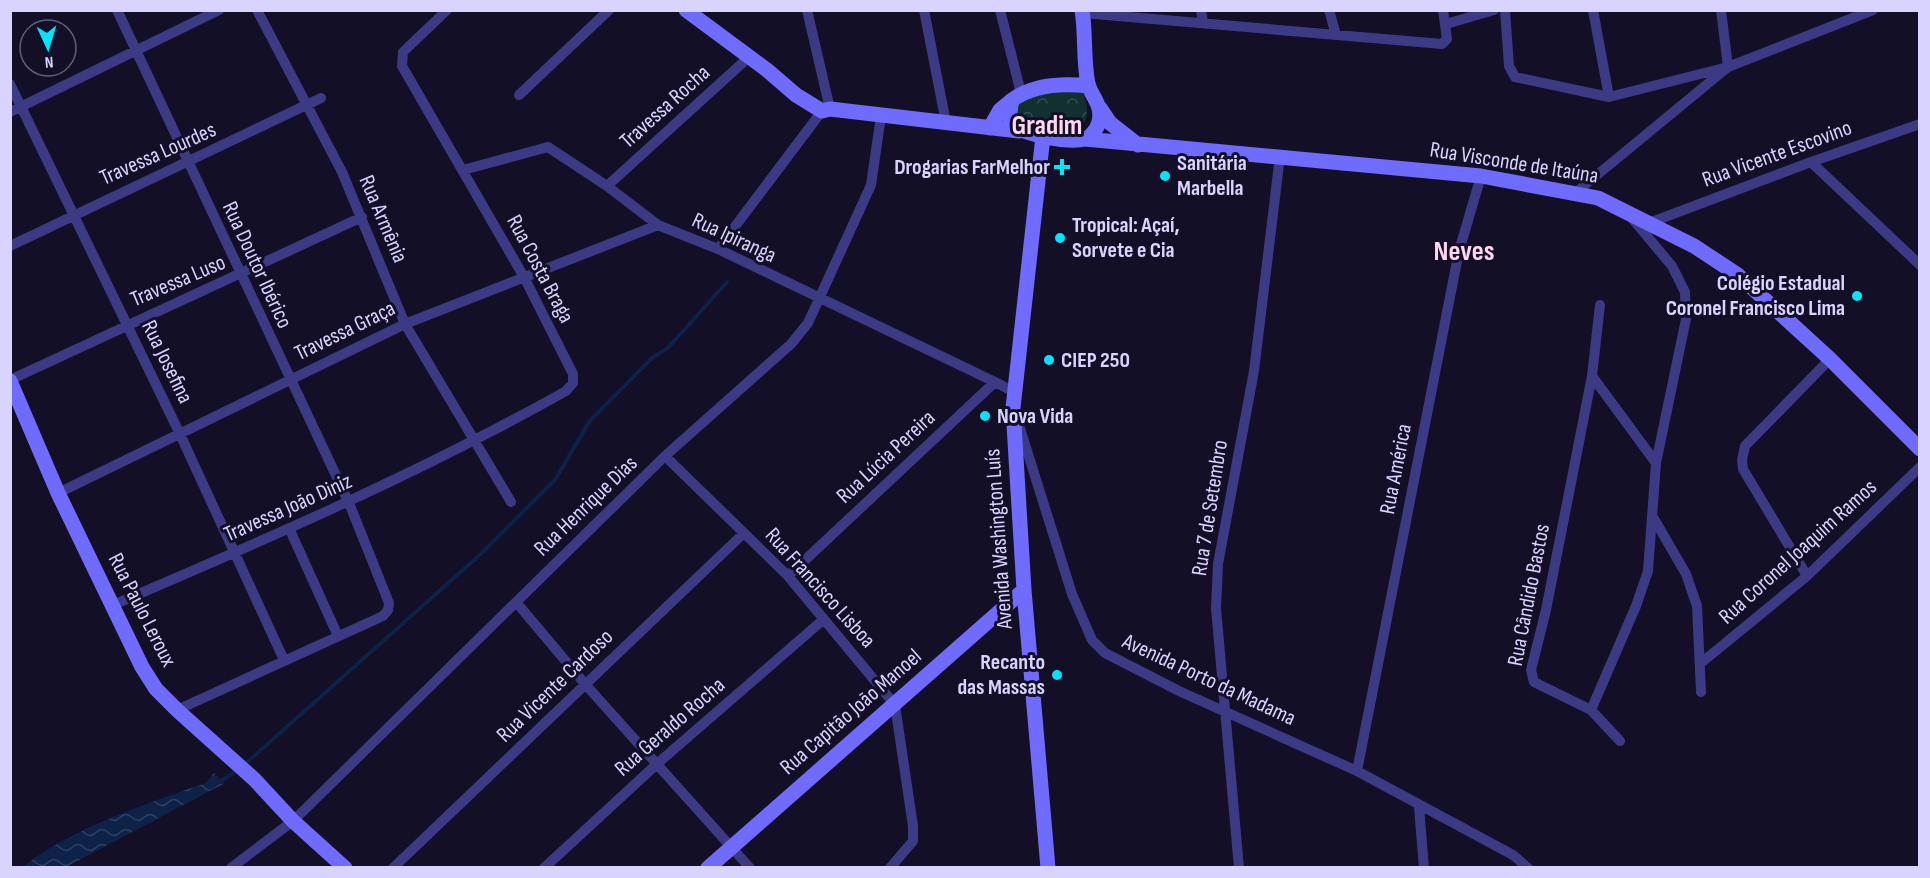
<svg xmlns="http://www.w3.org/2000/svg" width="1930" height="878" font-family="'Sofia Sans Condensed',sans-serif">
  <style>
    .park { fill: url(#park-crowns) }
    .water { fill: url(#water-waves) }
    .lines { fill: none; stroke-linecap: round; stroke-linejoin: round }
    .stream { stroke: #0c2248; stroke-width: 4 }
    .street { stroke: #3d3a85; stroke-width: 10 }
    .secondary { stroke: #6f6bff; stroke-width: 15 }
    .poi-dot { fill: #00e5ff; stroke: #130f26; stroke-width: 2 }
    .labels { text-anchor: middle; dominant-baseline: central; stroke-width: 6; stroke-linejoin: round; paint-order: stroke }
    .street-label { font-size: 22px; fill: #d9d4ff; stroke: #130f26 }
    .poi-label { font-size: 22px; font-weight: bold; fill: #d9d4ff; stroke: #130f26; text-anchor: start }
    .district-label { font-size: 28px; font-weight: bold; fill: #ffd6f0; stroke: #130f26 }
  </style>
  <defs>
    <pattern id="park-crowns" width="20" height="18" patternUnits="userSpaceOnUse" patternTransform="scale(1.5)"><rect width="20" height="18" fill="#12302f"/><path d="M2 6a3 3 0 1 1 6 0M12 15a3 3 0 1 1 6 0" fill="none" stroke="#344d4e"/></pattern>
    <pattern id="water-waves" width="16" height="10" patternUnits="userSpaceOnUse" patternTransform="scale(1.5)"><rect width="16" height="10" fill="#0c2248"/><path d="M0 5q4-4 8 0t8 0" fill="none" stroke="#2f4163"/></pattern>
  </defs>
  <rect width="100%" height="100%" fill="#130f26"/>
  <path class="park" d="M1029 91H1082C1089 107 1089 116 1080 131L1017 126 1012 101Z"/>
  <path class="water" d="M214 773 225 783 66 867H23C67 830 150 802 206 783Z"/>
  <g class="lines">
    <path class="stream" d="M244 765 483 552 555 480 589 422 652 358 668 348 727 282
      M219 782 238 770"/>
    <path class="street" d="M117 10 349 503 389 603 388 610 383 616 177 710
      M257 10 342 172 405 324 511 502
      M807 10 830 109
      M924 10 946 123
      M1000 10 1021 93
      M1201 10 1203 22
      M1329 10 1336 35
      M1505 10 1509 66 1515 77 1609 97 1728 67 1721 10
      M1593 10 1609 97
      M1083 13 1442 44 1447 39 1443 10
      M1446 24 1494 10
      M10 84 179 432 284 660
      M519 95 609 10
      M10 112 219 10
      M1811 162 1920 265
      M463 170 548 147 607 186 658 225 718 249 995 382
      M607 186 749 57
      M1574 194 1728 67 1873 10
      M1649 223 1811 162 1920 124
      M10 246 321 98
      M718 249 822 111
      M1600 305 1592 376 1546 610 1531 670 1534 682 1591 710 1636 606 1648 571 1656 463 1686 319 1685 292 1672 266 1631 217
      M1592 376 1656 463
      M10 380 362 217
      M1018 422 1072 594 1092 640 1105 653 1179 691 1357 771 1513 855 1528 868
      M665 456 788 576 895 705 913 826V841L890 868
      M58 493 405 324 658 225
      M1653 517 1686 574 1697 606 1701 692
      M289 528 338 636
      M788 576 995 382 1014 392
      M1807 576 1743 469 1742 460 1745 446 1830 359
      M516 602 585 684 750 868
      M113 605C267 539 420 473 566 391L573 383V374L524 277 402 66 403 52 447 10
      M1701 663 1807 576 1920 467
      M1591 710 1620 741
      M1357 771 1459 251 1481 176
      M1419 807 1424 868
      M231 868 293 821 665 456 791 344 808 323 871 185 881 116
      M393 868 744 533
      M544 868 658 763 824 619
      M1239 868 1216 608 1218 564 1254 371 1280 156"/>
    <path class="secondary" d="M686 10 767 70 796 95 822 111 830 109 1019 131
      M1082 10C1086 34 1083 60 1088 84 1092 98 1103 105 1099 122 1097 129 1091 137 1085 139 1070 143 1018 135 1011 122 1008 115 1011 107 1012 100 1034 84 1063 83 1089 86
      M1100 108 1110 123 1138 145
      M990 128 1000 110 1012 100
      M1043 136 1013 408 1024 590 1048 868
      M1085 139 1481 176 1598 198 1694 246 1738 275 1830 359 1920 449
      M10 381 58 493 142 667 156 689 177 710 255 780 293 821 345 868
      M708 868 1024 590"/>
  </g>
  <g class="poi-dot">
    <path d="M1059 158h6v6h6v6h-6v6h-6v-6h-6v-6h6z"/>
    <circle cx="1165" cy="176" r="6"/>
    <circle cx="1060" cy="238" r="6"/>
    <circle cx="1857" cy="296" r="6"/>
    <circle cx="1049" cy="360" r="6"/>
    <circle cx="985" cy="416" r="6"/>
    <circle cx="1057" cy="675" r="6"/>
  </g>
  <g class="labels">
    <g class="street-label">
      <text transform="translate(665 107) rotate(-42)">Travessa Rocha</text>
      <text transform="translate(158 154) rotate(-24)">Travessa Lourdes</text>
      <text transform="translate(1777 154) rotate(-20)">Rua Vicente Escovino</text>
      <text transform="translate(1514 163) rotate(9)">Rua Visconde de Itaúna</text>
      <text transform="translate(383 219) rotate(67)">Rua Armênia</text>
      <text transform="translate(734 238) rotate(25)">Rua Ipiranga</text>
      <text transform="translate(257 265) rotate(65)">Rua Doutor Ibérico</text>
      <text transform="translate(540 269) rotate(62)">Rua Costa Braga</text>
      <text transform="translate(178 281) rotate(-23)">Travessa Luso</text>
      <text transform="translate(345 331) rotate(-26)">Travessa Graça</text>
      <text transform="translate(167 362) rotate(64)">Rua Josefina</text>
      <text transform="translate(886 457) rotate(-43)">Rua Lúcia Pereira</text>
      <text transform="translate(1396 469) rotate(-79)">Rua América</text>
      <text transform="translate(586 506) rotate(-44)">Rua Henrique Dias</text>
      <text transform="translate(288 508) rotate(-24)">Travessa João Diniz</text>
      <text transform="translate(1210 508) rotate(-81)">Rua 7 de Setembro</text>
      <text transform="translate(999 539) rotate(-94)">Avenida Washington Luís</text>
      <text transform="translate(1798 552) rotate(-42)">Rua Coronel Joaquim Ramos</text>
      <text transform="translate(820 588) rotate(48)">Rua Francisco Lisboa</text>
      <text transform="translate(1529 595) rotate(-79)">Rua Cândido Bastos</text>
      <text transform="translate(142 610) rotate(63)">Rua Paulo Leroux</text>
      <text transform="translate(1209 680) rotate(25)">Avenida Porto da Madama</text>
      <text transform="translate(555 686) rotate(-44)">Rua Vicente Cardoso</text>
      <text transform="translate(851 712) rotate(-41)">Rua Capitão João Manoel</text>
      <text transform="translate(670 727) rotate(-41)">Rua Geraldo Rocha</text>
    </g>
    <g class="poi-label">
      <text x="1177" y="163">Sanitária<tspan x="1177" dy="25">Marbella</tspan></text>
      <text x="1050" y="167" text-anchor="end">Drogarias FarMelhor</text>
      <text x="1072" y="225">Tropical: Açaí,<tspan x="1072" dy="25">Sorvete e Cia</tspan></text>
      <text x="1845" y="283" text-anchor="end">Colégio Estadual<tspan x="1845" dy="25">Coronel Francisco Lima</tspan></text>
      <text x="1061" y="360">CIEP 250</text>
      <text x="997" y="416">Nova Vida</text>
      <text x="1045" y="662" text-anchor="end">Recanto<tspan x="1045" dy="25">das Massas</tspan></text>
    </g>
    <g class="district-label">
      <text x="1047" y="125">Gradim</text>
      <text x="1464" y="251">Neves</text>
    </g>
  </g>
  <rect width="1930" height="878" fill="none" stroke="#d9d4ff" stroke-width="24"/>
  <g transform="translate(48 48) rotate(176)"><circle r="28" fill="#130f26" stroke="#625e7d" stroke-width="1.5"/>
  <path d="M0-4.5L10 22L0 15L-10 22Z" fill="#00e5ff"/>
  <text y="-9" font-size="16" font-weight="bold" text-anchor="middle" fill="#d9d4ff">N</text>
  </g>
</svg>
